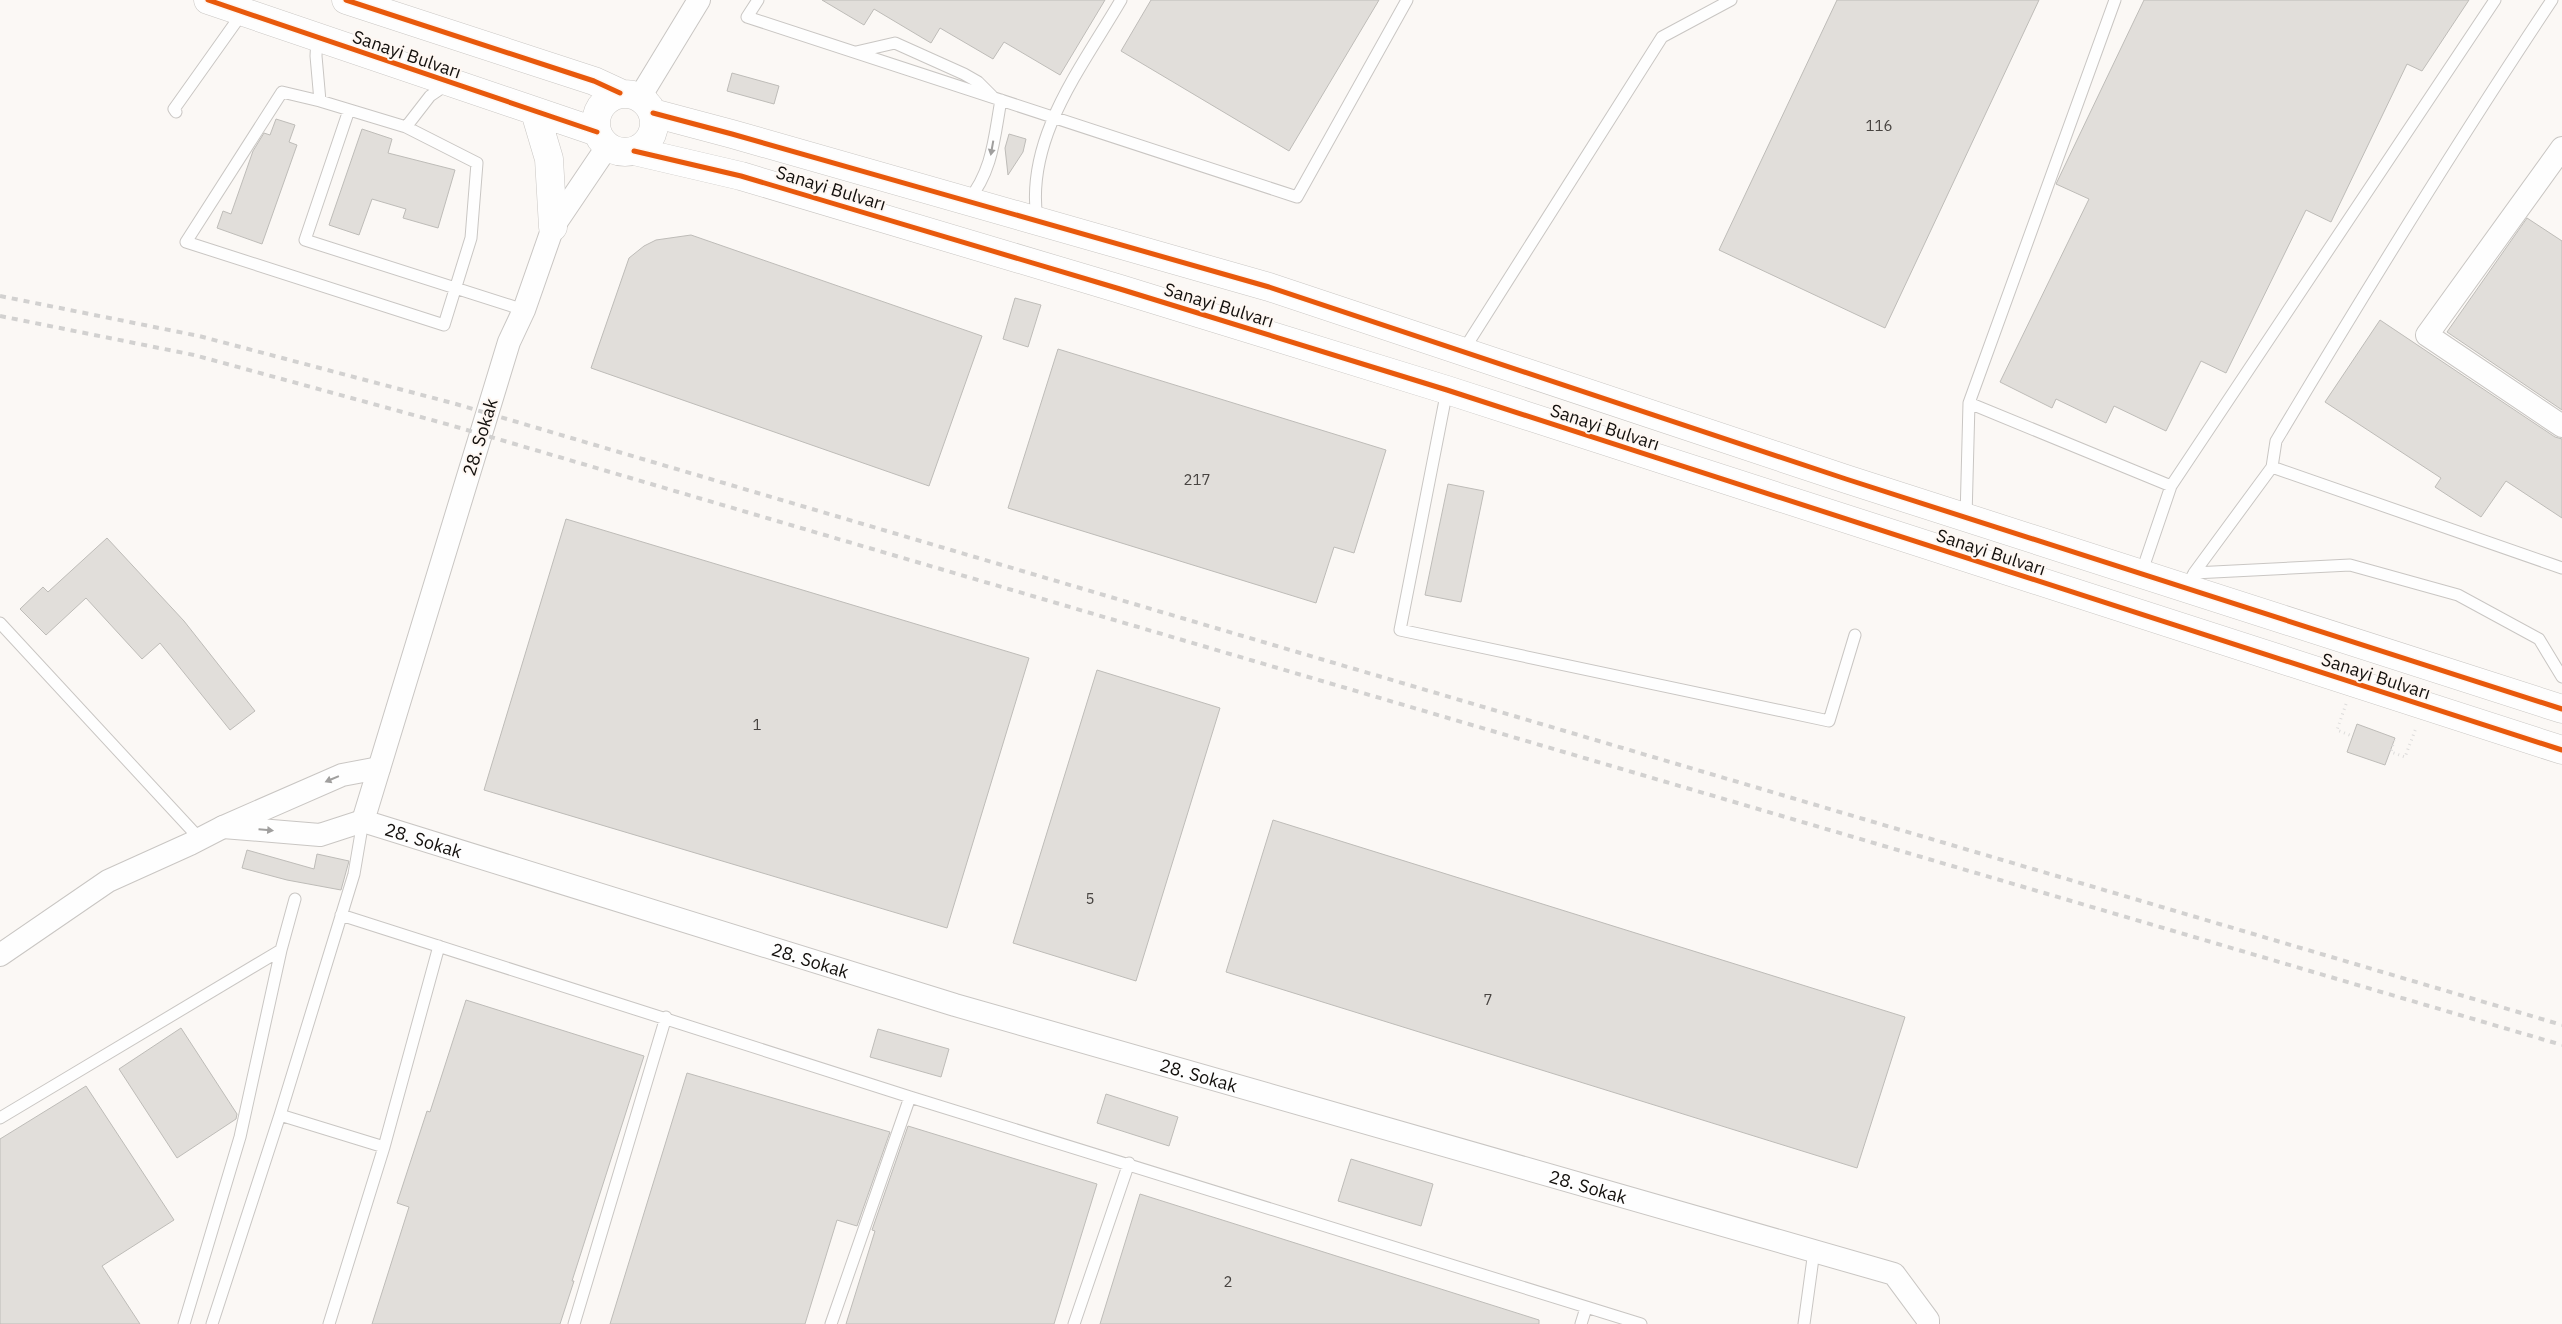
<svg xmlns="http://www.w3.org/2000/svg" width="2562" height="1324" font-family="'IBM Plex Sans',sans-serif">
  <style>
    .building { fill: #e1deda; stroke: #bebcb8 }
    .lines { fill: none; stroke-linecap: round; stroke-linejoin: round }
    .service-casing { stroke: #c9c6c3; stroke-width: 13 }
    .minor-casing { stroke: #c9c6c3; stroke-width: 24 }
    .secondary-casing { stroke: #c9c6c3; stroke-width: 29 }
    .path { stroke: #dddcdb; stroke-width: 3; stroke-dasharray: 1 4; stroke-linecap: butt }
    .service { stroke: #fefefe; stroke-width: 11 }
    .minor { stroke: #fefefe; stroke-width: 22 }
    .secondary { stroke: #fefefe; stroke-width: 28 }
    .rail { stroke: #d2d1d0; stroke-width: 4; stroke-dasharray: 6 6; stroke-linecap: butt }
    .cycleway-casing { stroke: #fef7f2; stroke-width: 8 }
    .cycleway { stroke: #e8590c; stroke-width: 5 }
    .oneway { fill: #a09f9e }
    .labels { text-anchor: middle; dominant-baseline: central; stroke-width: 4; stroke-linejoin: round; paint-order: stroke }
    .number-label { font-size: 15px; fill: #484441 }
    .street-label { font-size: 18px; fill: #13100d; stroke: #fef7f2 }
  </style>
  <rect width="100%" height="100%" fill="#fbf8f5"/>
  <path class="building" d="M822 0H1105L1060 75 1004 42 993 59 940 28 931 43 874 9 864 25Z
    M1151 0H1379L1289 151 1121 51Z
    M1837 0H2039L1885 328 1719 250Z
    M2144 0H2469L2422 71 2407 64 2331 222 2306 210 2226 373 2201 361 2166 431 2114 406 2106 423 2056 399 2052 408 2000 382 2089 199 2056 184Z
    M732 73 779 86 774 104 727 91Z
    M276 119 295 125 289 142 297 145 262 244 217 228 223 211 231 214 253 151 264 133 270 135Z
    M362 129 392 139 388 153 455 170 438 228 403 218 406 209 372 199 359 235 329 225Z
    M1009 134 1026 139 1023 152 1008 175 1005 148Z
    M2527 218 2562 241V410L2447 332Z
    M691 235 982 336 929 486 591 368 629 258 644 246 656 240Z
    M1015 298 1041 305 1028 347 1003 339Z
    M2380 320 2555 437 2562 439V518L2506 481 2481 517 2435 487 2441 478 2325 402Z
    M1058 349 1386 450 1354 553 1334 547 1316 603 1008 508Z
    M1448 484 1484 491 1461 602 1425 595Z
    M566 519 1029 658 947 928 484 790Z
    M107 538 184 621 255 711 230 730 160 643 142 659 86 598 46 635 20 609 43 587 48 592Z
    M1097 670 1220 708 1136 981 1013 943Z
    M2357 724 2395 738 2385 765 2347 752Z
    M1273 820 1905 1017 1857 1168 1226 972Z
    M247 850 314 869 317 854 349 861 341 890 287 880 242 868Z
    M466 1000 644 1056 572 1281H574L560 1324H372L409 1207 397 1203 427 1111 430 1112Z
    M181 1028 237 1114 236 1119 177 1158 119 1069Z
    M878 1029 949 1049 941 1077 870 1057Z
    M687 1073 890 1132 857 1226 837 1220 805 1324H610Z
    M86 1086 174 1220 102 1266 140 1324H0V1139Z
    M1106 1094 1178 1117 1169 1146 1097 1123Z
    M908 1126 1097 1184 1054 1324H846L875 1231 872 1230Z
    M1351 1159 1433 1184 1421 1226 1338 1201Z
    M1140 1194 1539 1320V1324H1100Z"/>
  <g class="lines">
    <g class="service-casing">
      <path id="service" d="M758 0 747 17 1297 197 1407 0
        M317 38 316 56 320 101 406 127 430 96 449 83
        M856 52 895 43 964 74 978 82 992 96
        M320 101 282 92 186 242 444 325 471 238 477 163 406 127
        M349 110 305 240 524 310
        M176 112 174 109 243 12
        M968 201C993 170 994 138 1001 100
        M1037 219C1025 138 1082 67 1121 0
        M1463 351 1662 37 1731 0
        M1447 390 1400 630 1829 721 1855 635
        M1969 403 2171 486 2495 0
        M2272 467 2562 568
        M1966 518 1969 403 2115 0
        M2194 573 2350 565 2458 595 2539 639 2562 677
        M2141 574 2171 486
        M2186 588 2194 573 2272 467 2276 441C2365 292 2456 144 2552 0
        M0 623 200 839
        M341 915 910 1097 1641 1324
        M280 1115 384 1147
        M0 1118 281 950
        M184 1324 240 1137 281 950 295 899
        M212 1324 280 1115 354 874 363 821
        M329 1324 384 1147 439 946
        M574 1324 666 1017
        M831 1324 910 1097
        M1074 1324 1129 1163
        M1581 1324 1586 1308
        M1804 1324 1814 1251"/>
    </g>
    <g class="minor-casing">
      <g id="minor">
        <path d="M640 97 699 0"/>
        <path id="s1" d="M607 147 553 227 524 310 509 342 363 821 955 1005 1894 1274 1928 1320V1324"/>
        <path d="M2562 148 2427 335 2562 426"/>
        <path d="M363 821 320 835 223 827 342 775 379 768"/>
        <path d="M0 955 108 881 190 844 223 827"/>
      </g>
    </g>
    <g class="secondary-casing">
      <path id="secondary" d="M208 0 597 132
        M346 0 594 81 620 93
        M596 123a29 29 0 1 1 58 0a29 29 0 1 1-58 0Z
        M535 112 549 159 553 227
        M653 113 732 134 1269 287 1846 479 2562 709
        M634 151 741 176 1120 289 1447 390 2562 750"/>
    </g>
    <path class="path" d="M2346 704 2337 730 2352 736
      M2394 740 2391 752 2405 757 2416 728"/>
    <use href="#service" class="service"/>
    <use href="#minor" class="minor"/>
    <use href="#secondary" class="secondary"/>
    <path class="rail" d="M0 296 199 336 456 404 2562 1025
      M0 316 194 355 450 425 2562 1045"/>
    <g class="cycleway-casing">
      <path id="cycleway" d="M208 0 597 132
        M346 0 594 81 620 93
        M653 113 732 134 1269 287 1846 479 2562 709
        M634 151 741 176 1120 289 1447 390 2562 750"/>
    </g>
    <use href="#cycleway" class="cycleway"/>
  </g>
  <defs><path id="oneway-solid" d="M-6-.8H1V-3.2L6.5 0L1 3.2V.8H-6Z" transform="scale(1.25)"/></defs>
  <g class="oneway">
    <use href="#oneway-solid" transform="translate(992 148) rotate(100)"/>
    <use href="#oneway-solid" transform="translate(332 779) rotate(157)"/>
    <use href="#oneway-solid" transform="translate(266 830) rotate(5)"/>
  </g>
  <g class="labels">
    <g class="number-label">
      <text x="1879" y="125">116</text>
      <text x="1197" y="479">217</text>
      <text x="757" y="724">1</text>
      <text x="1090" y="898">5</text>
      <text x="1488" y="999">7</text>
      <text x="1228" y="1281">2</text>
    </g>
    <g class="street-label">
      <text transform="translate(407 54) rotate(19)">Sanayi Bulvarı</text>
      <text transform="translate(831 188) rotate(17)">Sanayi Bulvarı</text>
      <text transform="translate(1219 305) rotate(17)">Sanayi Bulvarı</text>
      <text transform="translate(1605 427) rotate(18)">Sanayi Bulvarı</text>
      <text transform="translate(480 437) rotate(-73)">28. Sokak</text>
      <text transform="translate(1991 552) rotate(18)">Sanayi Bulvarı</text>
      <text transform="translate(2376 676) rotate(18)">Sanayi Bulvarı</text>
      <text stroke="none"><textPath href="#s1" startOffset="784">28. Sokak</textPath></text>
      <text stroke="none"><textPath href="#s1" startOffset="1189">28. Sokak</textPath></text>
      <text stroke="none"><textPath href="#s1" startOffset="1594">28. Sokak</textPath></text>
      <text stroke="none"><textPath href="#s1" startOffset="1999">28. Sokak</textPath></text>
    </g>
  </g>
</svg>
